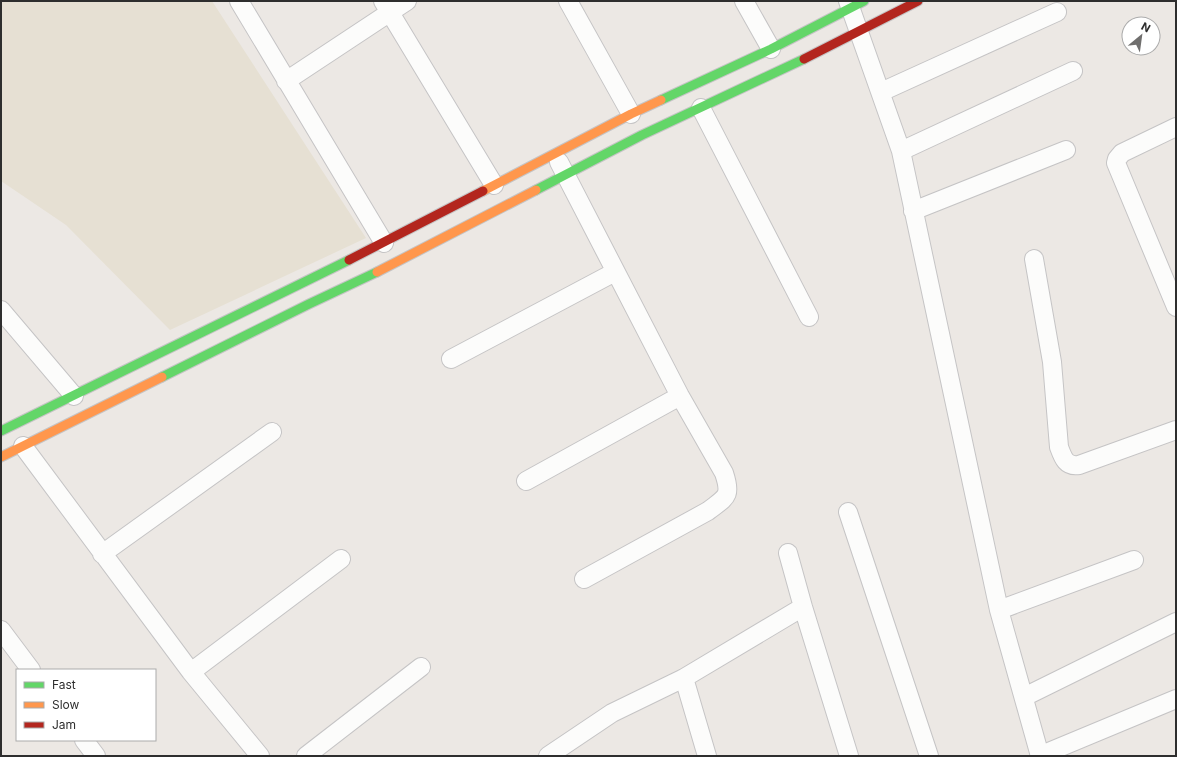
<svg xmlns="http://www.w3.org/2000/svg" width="1177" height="757" font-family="Inter,sans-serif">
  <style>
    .education { fill: #e6e0d3 }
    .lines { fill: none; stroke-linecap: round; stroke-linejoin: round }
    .street-casing { stroke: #c5c4c5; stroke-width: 20 }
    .fast-casing { stroke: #c5c4c5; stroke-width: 11 }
    .slow-casing { stroke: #c5c4c5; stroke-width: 11 }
    .jam-casing { stroke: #c5c4c5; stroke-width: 11 }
    .street { stroke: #fcfcfb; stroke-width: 18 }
    .fast { stroke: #63d668; stroke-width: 9 }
    .slow { stroke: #ff974d; stroke-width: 9 }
    .jam { stroke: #b3261e; stroke-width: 9 }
  </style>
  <rect width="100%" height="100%" fill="#ece8e4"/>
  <path class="education" d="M4 1H212L366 238 170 330 66 225 1 181V3Z"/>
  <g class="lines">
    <g class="street-casing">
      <path id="street" d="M239 1 384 243
        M383 1 494 185
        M568 1 631 114
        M744 1 771 49
        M848 1 901 151 999 610 1040 756
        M286 81 407 1
        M881 92 1057 12
        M701 108 809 317
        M1176 127 1122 153 1117 159 1116 163 1176 307
        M901 151 1073 71
        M559 162 680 396 724 473C732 497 726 497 708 511L584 579
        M913 211 1066 150
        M1034 259 1052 362 1059 447C1063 458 1066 467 1079 465L1176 430
        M1 310 74 396
        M451 359 615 272
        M23 446 191 672 260 756
        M526 481 680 396
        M848 512 929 756
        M788 553 803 607 849 756
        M102 554 272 432
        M999 610 1134 560
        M1 630 31 670
        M191 672 341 559
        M684 678 707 756
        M1024 697 1176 622
        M84 740 96 756
        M306 756 421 667
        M548 756 612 713 684 678 803 607
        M1039 756 1176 699"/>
    </g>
    <g class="fast-casing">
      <path id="fast" d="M661 100 771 49 864 1
        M536 190 642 135 804 59
        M162 377 309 304 377 272
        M1 431 349 260"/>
    </g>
    <g class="slow-casing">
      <path id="slow" d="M483 191 631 114 661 100
        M377 272 536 190
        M1 457 162 377"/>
    </g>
    <g class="jam-casing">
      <path id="jam" d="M804 59 918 1
        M349 260 483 191"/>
    </g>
    <use href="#street" class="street"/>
    <use href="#fast" class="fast"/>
    <use href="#slow" class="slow"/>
    <use href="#jam" class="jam"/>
  </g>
  <rect width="1177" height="757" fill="none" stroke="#2e2e2e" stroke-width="4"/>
  <rect x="16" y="669" width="140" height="72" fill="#ffffff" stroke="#ababab"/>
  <rect x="24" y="682" width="20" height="6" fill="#63d668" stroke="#ababab"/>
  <text x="52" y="689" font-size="12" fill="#2e2e2e">Fast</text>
  <rect x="24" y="702" width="20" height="6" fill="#ff974d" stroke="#ababab"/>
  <text x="52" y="709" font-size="12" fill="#2e2e2e">Slow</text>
  <rect x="24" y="722" width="20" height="6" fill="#b3261e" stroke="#ababab"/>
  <text x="52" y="729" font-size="12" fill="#2e2e2e">Jam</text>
  <g transform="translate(1141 36) rotate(29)"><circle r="19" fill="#ffffff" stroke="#ababab"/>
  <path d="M0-3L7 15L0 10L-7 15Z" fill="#706f6e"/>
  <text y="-6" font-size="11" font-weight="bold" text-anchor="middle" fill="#2e2e2e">N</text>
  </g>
</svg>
